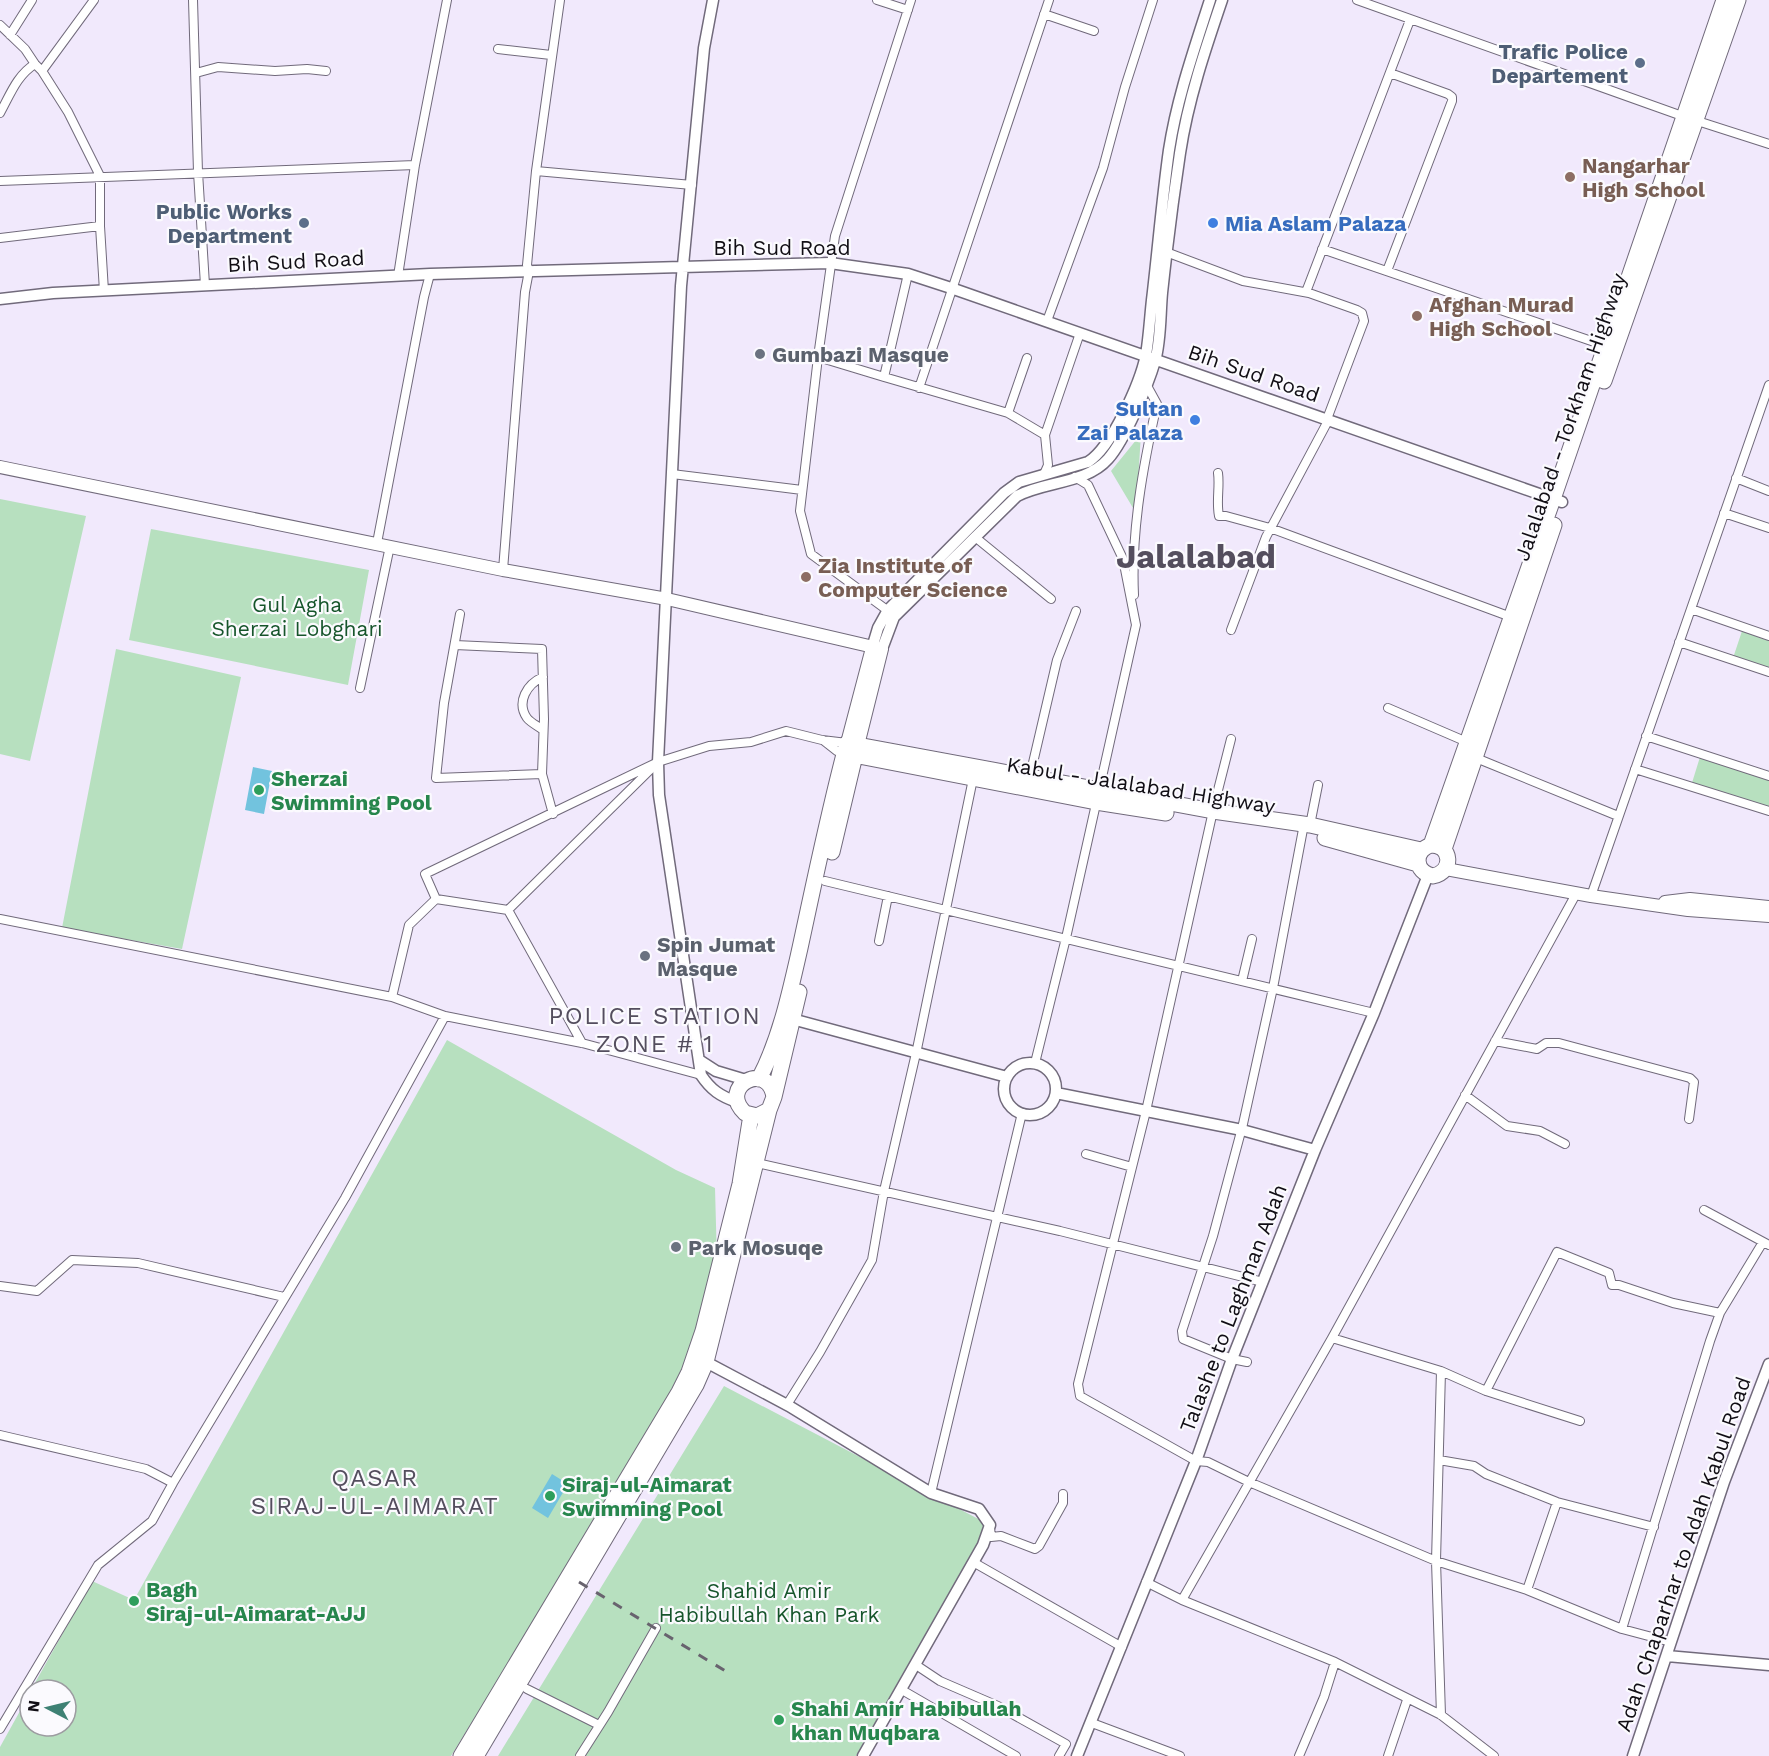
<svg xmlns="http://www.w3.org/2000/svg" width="1769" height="1756" font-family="'Work Sans',sans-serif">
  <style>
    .green { fill: #b7e0bf }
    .water { fill: #72c3de }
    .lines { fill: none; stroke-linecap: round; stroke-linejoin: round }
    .street-casing { stroke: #716a7b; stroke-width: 10 }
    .secondary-casing { stroke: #716a7b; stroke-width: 13 }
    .primary-casing { stroke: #716a7b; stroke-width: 14 }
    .highway-casing { stroke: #716a7b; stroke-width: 17 }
    .street { stroke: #fff; stroke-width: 8 }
    .secondary { stroke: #fff; stroke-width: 10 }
    .primary { stroke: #fff; stroke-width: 12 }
    .highway { stroke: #fff; stroke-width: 15 }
    .rail { stroke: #68636e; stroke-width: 3; stroke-dasharray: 10 10; stroke-linecap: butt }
    .service-dot { fill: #5c6f8a; stroke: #fbfafe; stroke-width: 2 }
    .education-dot { fill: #8d6e63; stroke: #fbfafe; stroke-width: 2 }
    .shop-dot { fill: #3f7fe0; stroke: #fbfafe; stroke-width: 2 }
    .worship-dot { fill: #6b7280; stroke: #fbfafe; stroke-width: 2 }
    .leisure-dot { fill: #2e9e5b; stroke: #fbfafe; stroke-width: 2 }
    .labels { text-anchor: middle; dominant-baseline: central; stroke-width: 4.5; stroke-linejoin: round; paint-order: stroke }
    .service-label { font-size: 21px; font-weight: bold; fill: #4e5e75; stroke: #fbfafe; text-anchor: end }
    .education-label { font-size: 21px; font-weight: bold; fill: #785e54; stroke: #fbfafe; text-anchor: start }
    .shop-label { font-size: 21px; font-weight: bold; fill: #366cbe; stroke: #fbfafe; text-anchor: start }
    .street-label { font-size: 21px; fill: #110e15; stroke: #fbfafe }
    .worship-label { font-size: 21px; font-weight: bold; fill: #5b616d; stroke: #fbfafe; text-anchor: start }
    .park-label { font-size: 21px; fill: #16552b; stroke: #fbfafe }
    .leisure-label { font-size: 21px; font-weight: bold; fill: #27864d; stroke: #fbfafe; text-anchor: start }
    .quarter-label { font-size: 24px; letter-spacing: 1.5px; fill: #544e5e; stroke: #fbfafe }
    .town-label { font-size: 33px; font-weight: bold; fill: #544e5e; stroke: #fbfafe }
  </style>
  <rect width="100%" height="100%" fill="#f1e9fc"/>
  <path class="green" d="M1141 434 1136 513 1111 471Z
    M0 499 86 516 30 761 0 754Z
    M151 529 369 570 348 685 129 640Z
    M1742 631 1769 641V670L1733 658Z
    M116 649 241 677 182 949 62 928Z
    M1700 757 1769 780V810L1691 786Z
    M447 1040 676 1170 715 1188 717 1262 702 1317 671 1396 609 1501 451 1756H0V1747L30 1693V1726H66V1690H31L92 1581 134 1600Z
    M724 1386 988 1524 856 1756H498Z"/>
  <path class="water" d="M253 767 272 771 264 814 245 810Z
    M552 1474 568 1484 548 1518 532 1508Z"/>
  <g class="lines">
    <g class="street-casing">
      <path id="street" d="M193 0 198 172 205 285
        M877 0 908 10
        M1357 0 1685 117 1769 144
        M1044 14 1094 31
        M0 25 25 49 35 64 42 71 68 112 100 176V226L104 291
        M10 35 32 0
        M498 49 551 55
        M42 71 94 0
        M196 73 218 67 275 71 307 69 326 71
        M0 113C10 95 17 75 35 64
        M536 171 692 185
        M0 181 415 165
        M0 238 100 226
        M1322 249 1609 347
        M1166 252 1243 281 1309 293 1357 310 1362 313 1364 321 1327 419H1329L1266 537 1231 630
        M1387 271 1452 101V97L1448 94 1390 73
        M908 274 884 377 1008 413 1045 435 1048 465 1044 474
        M398 276 415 165 447 0
        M1309 293 1306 292 1410 20
        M1047 321 1103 168 1125 87 1153 0
        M818 357 884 377
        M919 388 1049 0
        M1008 413 1027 358
        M1045 435 1080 333
        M1218 473C1220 487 1216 501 1219 516H1226L1270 528 1511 617
        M672 474 802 490
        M1736 478 1769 491
        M1724 513 1769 528
        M975 537 1051 599
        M377 543 424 297 430 274
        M503 570 525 292 529 271 527 265 536 171 560 0
        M1134 595C1131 531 1143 466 1157 404L1146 384
        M1691 609 1769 636
        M891 613 811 554 800 511 818 357 835 236 911 0
        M460 614 444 703 436 778 542 774
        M1679 642 1769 672
        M455 645 542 649 544 719 542 774 553 814
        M543 677C527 684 516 702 527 718 531 723 538 726 543 730
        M360 688 390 546
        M1388 708 1467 742
        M1646 736 1769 776
        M1231 739 1215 802 1146 1111 1078 1384 1080 1396 1196 1461 1208 1462 1249 1482 1436 1561 1527 1590 1622 1629 1671 1642
        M823 740 837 751 844 753
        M1476 758 1618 816
        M1635 769 1769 811
        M1034 778 1032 767 1057 660 1076 611
        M1310 825 1318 785
        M825 881 1374 1013
        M1591 896 1769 385
        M436 899 508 910 582 1043
        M508 910 651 769
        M0 919 392 997
        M879 941 888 896
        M1242 981 1252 939
        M445 1016 392 997 409 925 436 899 425 874 658 762 709 746 751 742 786 731 822 740 847 743
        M1495 1041 1537 1049 1546 1043H1559L1690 1078 1694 1082 1689 1119
        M1035 1063 1066 938 1136 625 1123 559 1088 485 1075 477
        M1465 1095 1507 1126 1540 1131 1565 1144
        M1086 1154 1132 1167
        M757 1163 1060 1231 1263 1282
        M1704 1210 1769 1245
        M0 1286 37 1291 72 1260 138 1263 284 1297
        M1332 1338 1441 1371 1486 1391 1580 1421
        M1247 1362 1232 1359 1183 1339 1182 1331 1213 1236 1243 1124 1273 988 1304 824
        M1486 1391 1557 1252 1609 1273 1612 1285H1619L1673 1303 1720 1313
        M789 1406 788 1403 820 1352 872 1260 884 1191 917 1049 974 774
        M0 1435 146 1469 173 1483
        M1439 1460 1474 1466 1486 1474 1557 1502 1654 1527
        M931 1493 1022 1113
        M990 1528 991 1537 1001 1536 1035 1549 1039 1546 1063 1503V1494
        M973 1562 1122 1647
        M1146 1582 1182 1600 1335 1662 1441 1715 1494 1756
        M1527 1590 1557 1502
        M1182 1600 1332 1338 1576 894
        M1622 1629 1710 1341 1720 1313 1763 1242
        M916 1665 940 1681 998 1706 1066 1744 1059 1756
        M527 1689 599 1725
        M902 1690 1016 1756
        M1441 1715 1436 1561 1441 1371
        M1092 1723 1180 1756
        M0 1729 98 1565 152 1521 173 1483 345 1198 445 1016 582 1043 701 1075
        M580 1756 608 1712 656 1628
        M1299 1756 1324 1697 1335 1662
        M1388 1756 1407 1700"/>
    </g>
    <g class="secondary-casing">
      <path id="secondary" d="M713 0 704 48 681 286 658 762 659 795 701 1075C711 1090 720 1096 737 1102
        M0 299 53 293 430 274 830 263 908 274 951 288 1562 502
        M872 648 878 628 888 610 1004 493 1019 482 1088 462C1112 447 1140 383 1146 355 1149 337 1150 318 1152 300 1158 250 1162 200 1169 150 1177 98 1194 50 1210 0
        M882 649 894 617 1017 496C1045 481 1086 484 1108 459 1125 440 1148 385 1155 361 1161 340 1160 315 1162 293 1167 246 1173 199 1180 153 1188 100 1205 50 1222 0
        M792 1019 1007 1077
        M699 1060 716 1071 746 1080
        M1004 1089a26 26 0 1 1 52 0a26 26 0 1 1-52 0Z
        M1056 1093 1242 1130 1315 1150
        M706 1362 789 1406 931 1493 979 1509 990 1525 983 1545 863 1756
        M1667 1656 1769 1665
        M1077 1756 1196 1461 1232 1359 1315 1150 1374 1013 1428 875
        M1633 1756 1724 1482 1769 1364"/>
    </g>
    <g class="primary-casing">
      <path id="primary" d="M0 467 503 570 667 599 882 649 858 745
        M847 743 872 648
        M1446 869 1591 896 1688 910 1769 916
        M1665 902 1690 899 1769 907"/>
    </g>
    <g class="highway-casing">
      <path id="highway" d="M1604 381 1738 0
        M844 753 1096 802 1166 813
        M1325 838 1418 864
        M1431 845C1452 845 1454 872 1433 876 1414 872 1413 851 1431 845L1553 499 1724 0
        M1444 849 1554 525
        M832 852 857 747
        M759 1079C780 1039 790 992 800 948 815 879 829 810 847 743L1213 811 1310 825 1421 850
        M774 1097 799 992
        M461 1756 679 1392 689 1372 703 1331 740 1184 751 1115
        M476 1756 696 1385 706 1362 769 1110 774 1097C768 1059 717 1087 745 1113L757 1116 769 1110"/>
    </g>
    <use href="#street" class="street"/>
    <use href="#secondary" class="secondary"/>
    <use href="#primary" class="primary"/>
    <use href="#highway" class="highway"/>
    <path class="rail" d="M579 1582 727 1672"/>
  </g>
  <g class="service-dot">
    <circle cx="1640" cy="63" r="6"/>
    <circle cx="304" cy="223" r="6"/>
  </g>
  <g class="education-dot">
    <circle cx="1570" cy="177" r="6"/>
    <circle cx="1417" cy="316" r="6"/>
    <circle cx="806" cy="577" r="6"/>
  </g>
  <g class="shop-dot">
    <circle cx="1213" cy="223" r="6"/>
    <circle cx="1195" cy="420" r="6"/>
  </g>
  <g class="worship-dot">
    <circle cx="760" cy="354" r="6"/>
    <circle cx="645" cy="956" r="6"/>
    <circle cx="676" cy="1247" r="6"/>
  </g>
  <g class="leisure-dot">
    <circle cx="259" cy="790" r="6"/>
    <circle cx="550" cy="1496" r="6"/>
    <circle cx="134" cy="1601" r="6"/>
    <circle cx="779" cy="1720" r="6"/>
  </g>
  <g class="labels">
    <g class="service-label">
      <text x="1628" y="51">Trafic Police<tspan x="1628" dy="24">Departement</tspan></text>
      <text x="292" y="211">Public Works<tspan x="292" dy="24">Department</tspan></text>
    </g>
    <g class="education-label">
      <text x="1582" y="165">Nangarhar<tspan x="1582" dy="24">High School</tspan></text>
      <text x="1429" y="304">Afghan Murad<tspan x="1429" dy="24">High School</tspan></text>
      <text x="818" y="565">Zia Institute of<tspan x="818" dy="24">Computer Science</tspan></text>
    </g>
    <g class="shop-label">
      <text x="1225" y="223">Mia Aslam Palaza</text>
      <text x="1183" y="408" text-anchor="end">Sultan<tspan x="1183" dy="24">Zai Palaza</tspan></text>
    </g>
    <g class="street-label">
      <text x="782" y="247">Bih Sud Road</text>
      <text transform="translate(296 261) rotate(-3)">Bih Sud Road</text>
      <text transform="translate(1254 373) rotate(19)">Bih Sud Road</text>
      <text transform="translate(1570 417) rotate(-71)">Jalalabad - Torkham Highway</text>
      <text transform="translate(1141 785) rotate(9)">Kabul - Jalalabad Highway</text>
      <text transform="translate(1233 1308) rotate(-69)">Talashe to Laghman Adah</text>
      <text transform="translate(1683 1554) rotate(-71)">Adah Chaparhar to Adah Kabul Road</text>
    </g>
    <g class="worship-label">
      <text x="772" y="354">Gumbazi Masque</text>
      <text x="657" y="944">Spin Jumat<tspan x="657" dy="24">Masque</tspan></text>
      <text x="688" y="1247">Park Mosuqe</text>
    </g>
    <g class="park-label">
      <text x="297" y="604">Gul Agha<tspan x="297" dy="24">Sherzai Lobghari</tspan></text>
      <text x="769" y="1590">Shahid Amir<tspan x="769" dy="24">Habibullah Khan Park</tspan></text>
    </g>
    <g class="leisure-label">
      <text x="271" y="778">Sherzai<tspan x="271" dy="24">Swimming Pool</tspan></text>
      <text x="562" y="1484">Siraj-ul-Aimarat<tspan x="562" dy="24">Swimming Pool</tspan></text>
      <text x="146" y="1589">Bagh<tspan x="146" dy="24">Siraj-ul-Aimarat-AJJ</tspan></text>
      <text x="791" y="1708">Shahi Amir Habibullah<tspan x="791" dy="24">khan Muqbara</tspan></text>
    </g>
    <g class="quarter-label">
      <text x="655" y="1016">POLICE STATION<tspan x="655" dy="28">ZONE # 1</tspan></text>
      <text x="375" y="1478">QASAR<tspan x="375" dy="28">SIRAJ-UL-AIMARAT</tspan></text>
    </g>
    <g class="town-label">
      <text x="1196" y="556">Jalalabad</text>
    </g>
  </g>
  <g transform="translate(48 1708) rotate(277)"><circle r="28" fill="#fbfafe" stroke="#9d9ca1" stroke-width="1.5"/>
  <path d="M0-4.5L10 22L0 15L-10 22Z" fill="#3e8174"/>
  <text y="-9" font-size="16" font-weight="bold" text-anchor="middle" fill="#110e15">N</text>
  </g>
</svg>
